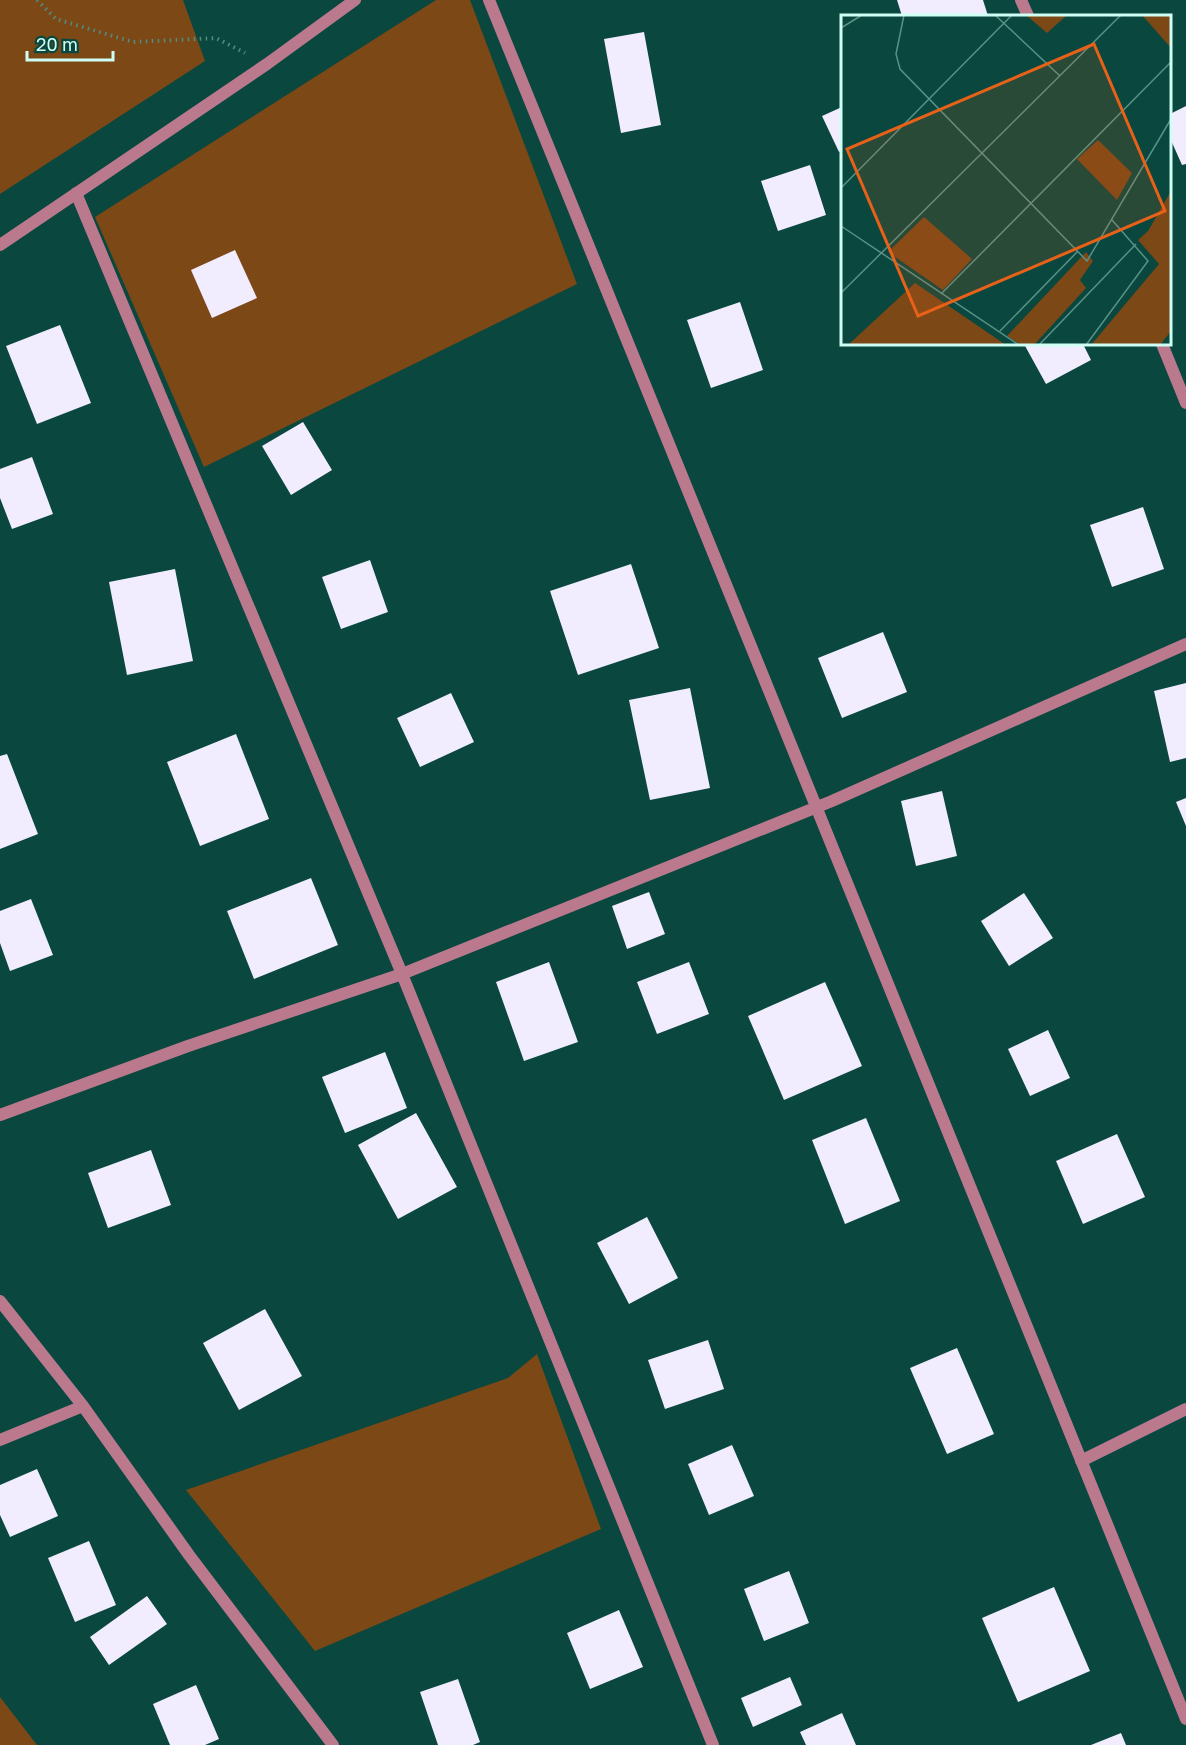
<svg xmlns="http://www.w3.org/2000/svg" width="1186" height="1745" font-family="'Golos Text',sans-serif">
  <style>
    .green { fill: #7c4816 }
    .building { fill: #f2ecff }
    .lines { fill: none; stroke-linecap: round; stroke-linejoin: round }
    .path { stroke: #548c82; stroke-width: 4; stroke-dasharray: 1.5 4.5; stroke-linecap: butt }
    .street { stroke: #ba798d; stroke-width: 12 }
    .inset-road { fill: none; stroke: #599187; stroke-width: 1.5 }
    .view { fill: #e76118; fill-opacity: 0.15; stroke: #e76118; stroke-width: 3 }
    .inset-edge { fill: none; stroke: #cffff4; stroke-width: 3 }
  </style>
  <rect width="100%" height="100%" fill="#0a473e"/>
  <path class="green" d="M0 0H183L205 61 0 194Z
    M436 0H470L577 284 204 467 95 217Z
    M537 1354 601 1529 315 1651 186 1490 508 1378Z
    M0 1697 37 1745H0Z"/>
  <path class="building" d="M897 0H983L988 16H902Z
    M644 32 661 125 621 133 604 39Z
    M1186 106V164L1182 165 1170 138V114Z
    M842 107V150L839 152 822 116Z
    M810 165 826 215 778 231 761 181Z
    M235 250 257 298 212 318 191 270Z
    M740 302 763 370 711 388 687 320Z
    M60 325 91 403 37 424 6 346Z
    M1024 344H1083L1091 360 1046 384Z
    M303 422 332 470 291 495 262 446Z
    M32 457 53 514 12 529 0 498V469Z
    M1143 507 1164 569 1112 587 1090 525Z
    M370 560 388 612 341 629 322 577Z
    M631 564 659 648 578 675 550 591Z
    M175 569 193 661 127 675 109 582Z
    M883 632 907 692 842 718 818 658Z
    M1186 683V758L1170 762 1154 691Z
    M690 688 710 788 650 800 629 700Z
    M451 693 474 742 420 767 397 718Z
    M236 734 269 819 200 846 167 762Z
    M7 754 38 834 0 849V756Z
    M942 791 957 856 916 866 901 801Z
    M1186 798V826L1176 802Z
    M311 878 338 945 254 979 227 911Z
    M649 892 665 934 627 949 612 906Z
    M1024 893 1053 938 1009 966 981 921Z
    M31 899 53 955 10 971 0 943V911Z
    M549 962 578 1042 524 1061 496 982Z
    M689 962 709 1014 657 1034 637 982Z
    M825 982 862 1066 784 1100 748 1016Z
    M1048 1030 1070 1078 1030 1096 1008 1049Z
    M385 1052 407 1108 345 1133 322 1077Z
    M416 1113 457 1187 398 1219 358 1145Z
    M866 1118 900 1201 845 1224 812 1140Z
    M1117 1134 1145 1197 1083 1224 1056 1161Z
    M151 1150 171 1205 108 1228 88 1173Z
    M647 1217 678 1278 629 1304 597 1243Z
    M265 1309 302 1376 239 1410 203 1343Z
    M708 1340 724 1389 665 1409 648 1360Z
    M957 1348 994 1434 947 1454 910 1368Z
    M732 1445 754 1496 709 1515 688 1464Z
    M37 1469 58 1516 10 1537 0 1515V1485Z
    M89 1541 116 1605 75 1622 48 1558Z
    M789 1571 809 1623 764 1641 744 1589Z
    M1054 1587 1090 1671 1018 1702 982 1618Z
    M147 1596 167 1624 109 1665 90 1637Z
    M619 1610 643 1667 590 1689 567 1633Z
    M790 1677 802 1705 753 1727 741 1698Z
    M458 1679 480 1742 473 1745H438L420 1692Z
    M196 1685 219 1739 205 1745H170L153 1704Z
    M842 1713 856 1745H806L800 1732Z
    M1121 1733 1126 1745H1091Z"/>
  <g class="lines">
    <path class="path" d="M37 0 56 19 133 42 216 38 245 53"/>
    <path class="street" d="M489 0 1186 1719
      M1021 0 1028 16
      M76 193 402 974 713 1745
      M0 245 267 64 355 0
      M1162 344 1186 403
      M0 1115 188 1046 402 974 832 801 1186 644
      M0 1301 83 1406 189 1555 333 1745
      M0 1440 83 1406
      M1081 1461 1186 1409"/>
  </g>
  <g transform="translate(841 15)">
    <rect width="330" height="330" fill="#0a473e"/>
    <path d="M185 0H224L225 1 206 18ZM302 0H330V33L301 0ZM257 125 291 158 276 185 236 144ZM330 176V316L319 330H250L318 249 297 225 307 216ZM83 202 131 244 102 275 47 237ZM245 237 252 246 239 265 245 273 193 330H180L166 321ZM74 268 165 330H7Z" fill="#7c4816"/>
    <path class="inset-road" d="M63 0 55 39 59 54 246 246 330 104M154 0 219 61M0 13 21 0M0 173 171 0M0 211 178 330M0 278 280 0M100 279 330 47M159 316 237 236M198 330 295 229M245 330 307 246 271 205"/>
    <path class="view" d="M253 29 324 196 77 301 6 134Z"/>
    <rect width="330" height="330" class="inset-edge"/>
  </g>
  <path d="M27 51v9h86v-9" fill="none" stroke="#cffff4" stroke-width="3"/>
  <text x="36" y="51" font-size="18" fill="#cffff4" stroke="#0a473e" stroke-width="4.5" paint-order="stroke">20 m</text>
</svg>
